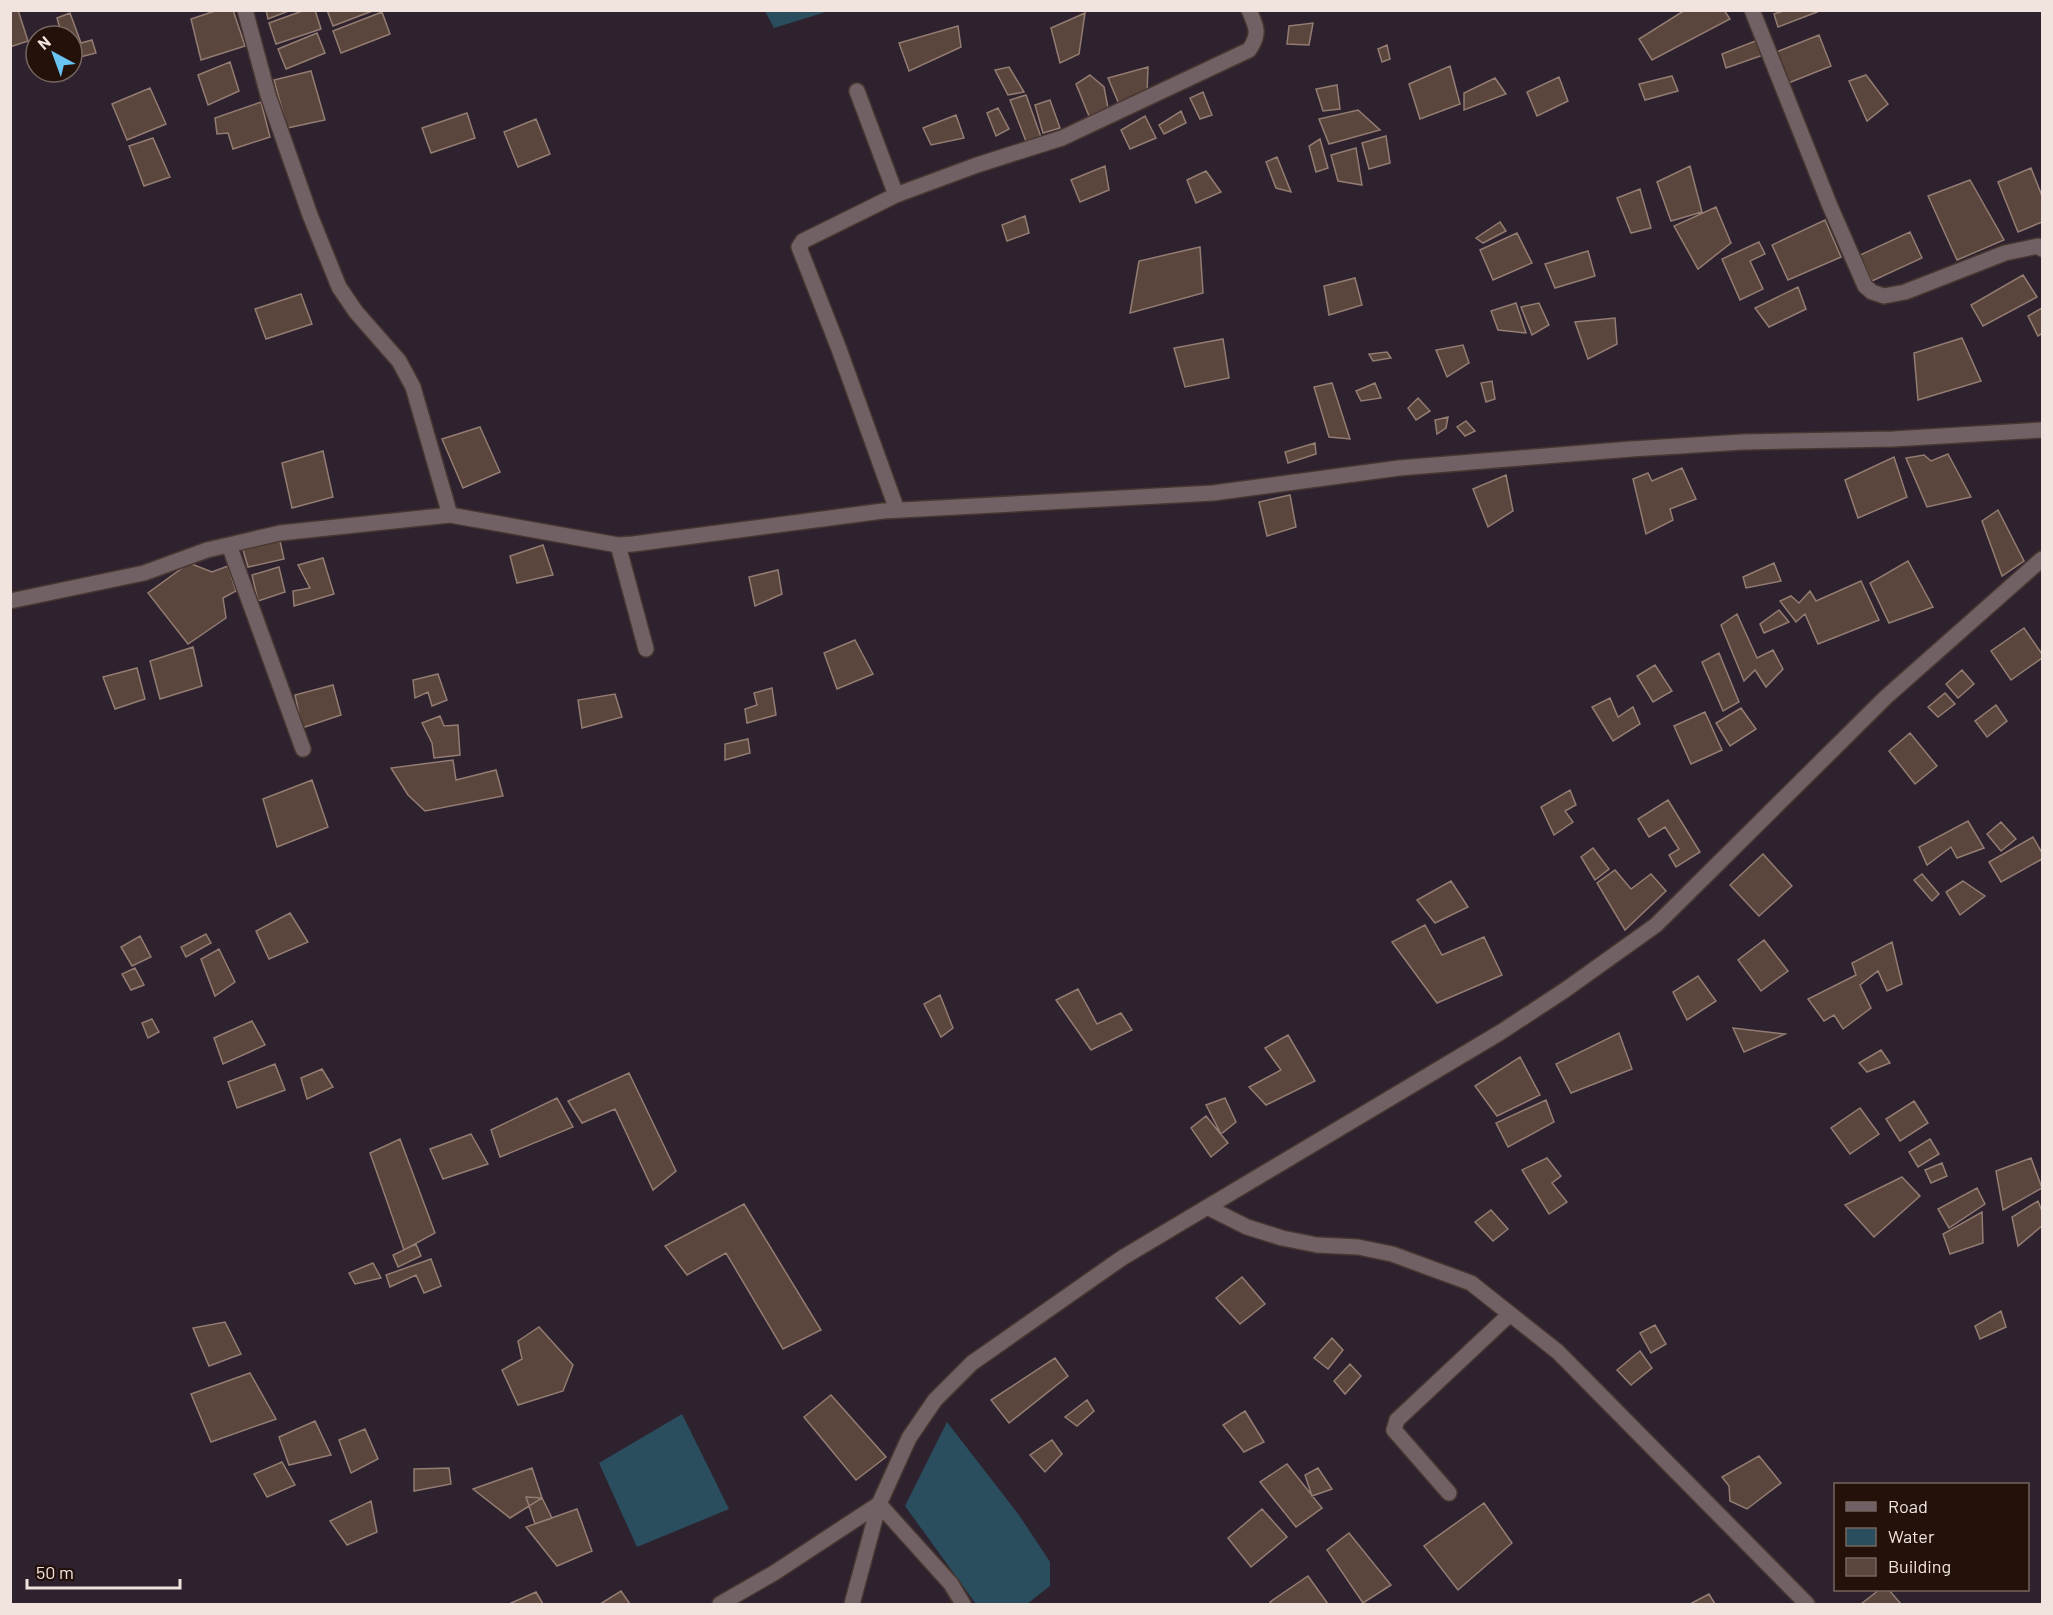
<svg xmlns="http://www.w3.org/2000/svg" width="2053" height="1615" font-family="Barlow,sans-serif">
  <style>
    .commercial { fill: #2e222f; fill-rule: evenodd }
    .water { fill: #2a4e5d }
    .building { fill: #5b463d; stroke: #937c72; stroke-width: 1.5 }
    .lines { fill: none; stroke-linecap: round; stroke-linejoin: round }
    .minor-casing { stroke: #483730; stroke-width: 18 }
    .minor { stroke: #716165; stroke-width: 15 }
  </style>
  <rect width="100%" height="100%" fill="#2d1b13"/>
  <path class="commercial" d="M11 11H2042V1604H11ZM36 36H72V72H36ZM1836 1484H2028V1590H1836Z"/>
  <path class="water" d="M765 11H829L774 28Z
    M682 1414 729 1509 637 1547 599 1463Z
    M947 1422 1019 1515 1050 1562V1586L1027 1604H976L905 1506Z"/>
  <path class="building" d="M10 10H18L28 41 10 47Z
    M218 10H233L245 46 201 60 191 19Z
    M266 10H291L268 19Z
    M305 10H315L321 29 276 44 269 23Z
    M327 10H375L333 26Z
    M1685 10H1724L1730 19 1652 60 1639 39Z
    M1786 10H1816L1817 12 1778 27 1774 14Z
    M382 12 390 34 341 53 333 31Z
    M70 13 81 43 92 40 96 53 72 59V36H62L57 18Z
    M1085 13 1079 54 1060 63 1051 28Z
    M1313 23 1309 45 1287 44 1289 26Z
    M958 26 961 47 909 71 899 43Z
    M317 33 325 53 286 69 278 49Z
    M1819 35 1831 66 1786 84 1774 53Z
    M1763 38 1766 54 1726 68 1722 54Z
    M1387 45 1390 59 1382 62 1378 49Z
    M230 62 239 91 208 105 198 75Z
    M1450 66 1460 104 1420 119 1409 84Z
    M1009 67 1024 92 1008 95 995 70Z
    M1148 67 1147 93 1119 104 1108 78Z
    M311 71 325 120 287 128 274 80Z
    M1090 75 1104 87 1108 108 1089 116 1076 84Z
    M1866 75 1888 104 1867 121 1849 81Z
    M1672 76 1678 91 1645 100 1639 84Z
    M1559 77 1568 101 1537 116 1527 92Z
    M1495 78 1506 94 1464 110V93Z
    M1337 85 1340 109 1323 111 1316 89Z
    M150 88 166 124 127 140 112 104Z
    M1203 92 1212 115 1200 119 1190 98Z
    M1026 95 1041 137 1027 144 1010 100Z
    M1050 100 1060 128 1043 133 1035 105Z
    M261 102 270 137 233 149 228 133 217 134 215 118Z
    M998 108 1009 129 996 136 987 113Z
    M1358 110 1380 130 1329 144 1319 119Z
    M1181 111 1186 123 1164 134 1159 125Z
    M467 113 475 138 431 153 422 128Z
    M956 115 964 138 931 145 923 128Z
    M1145 116 1156 138 1130 149 1121 130Z
    M536 119 550 154 518 167 504 132Z
    M1386 136 1390 163 1369 169 1362 143Z
    M153 138 170 177 144 186 129 146Z
    M1320 139 1328 168 1316 172 1309 146Z
    M1356 148 1362 185 1338 181 1331 155Z
    M1277 157 1291 192 1276 188 1266 162Z
    M1105 166 1109 190 1080 202 1071 180Z
    M1690 166 1702 212 1671 221 1657 182Z
    M2031 168 2042 196V222L2018 232 1998 182Z
    M1206 171 1221 192 1196 203 1187 180Z
    M1970 180 2004 240 1957 260 1928 196Z
    M1640 189 1651 228 1631 233 1617 198Z
    M1716 207 1731 243 1698 269 1674 226Z
    M1025 216 1029 233 1007 241 1002 225Z
    M1825 220 1841 257 1788 280 1772 245Z
    M1500 222 1506 231 1483 243 1476 238Z
    M1910 232 1922 258 1872 281 1860 255Z
    M1517 233 1532 263 1493 280 1480 250Z
    M1759 242 1765 254 1750 261 1763 289 1740 300 1722 259Z
    M1200 247 1203 293 1130 313 1139 261Z
    M1588 251 1595 276 1555 288 1545 264Z
    M2023 275 2037 297 1983 326 1971 305Z
    M1355 278 1362 305 1329 315 1324 286Z
    M1798 287 1806 309 1769 327 1755 308Z
    M301 294 312 324 266 339 255 309Z
    M1516 303 1526 333 1498 330 1491 311Z
    M1539 303 1549 325 1532 335 1521 307Z
    M2042 308V333L2038 336 2028 316Z
    M1615 318 1617 344 1588 359 1575 322Z
    M1962 338 1981 381 1918 400 1914 353Z
    M1223 339 1229 378 1185 387 1174 348Z
    M1463 345 1469 363 1447 377 1436 350Z
    M1387 352 1391 358 1373 361 1369 354Z
    M1492 381 1495 399 1486 402 1481 383Z
    M1332 383 1350 439 1329 437 1314 387Z
    M1375 383 1381 398 1361 401 1356 391Z
    M1418 398 1430 411 1416 420 1408 408Z
    M1448 417 1446 428 1437 434 1435 420Z
    M1466 421 1475 431 1465 436 1457 427Z
    M480 427 500 472 463 488 442 439Z
    M1315 443 1316 454 1288 463 1285 452Z
    M323 451 333 497 292 508 282 463Z
    M1948 454 1971 497 1927 507 1906 458 1924 455 1931 461Z
    M1894 457 1907 497 1858 518 1845 480Z
    M1682 468 1696 499 1670 509 1673 520 1646 534 1633 479 1648 473 1652 481Z
    M1506 475 1513 511 1488 527 1473 489Z
    M1290 495 1296 527 1267 536 1259 502Z
    M1998 510 2024 561 2002 576 1982 521Z
    M280 541 284 559 248 567 243 550Z
    M543 545 553 575 517 583 510 556Z
    M323 558 334 594 294 606 293 591 310 588 298 565Z
    M1908 561 1933 607 1889 623 1870 583Z
    M189 563 212 572 228 566 236 591 223 598 226 618 188 644 148 593Z
    M1774 563 1781 581 1746 588 1743 577Z
    M279 567 285 592 258 601 252 575Z
    M778 570 782 594 755 606 749 577Z
    M1861 581 1879 620 1818 644 1805 614 1796 622 1780 601 1791 596 1799 603 1810 591 1816 601Z
    M1779 610 1789 622 1764 633 1760 624Z
    M1737 614 1757 658 1773 650 1783 669 1766 687 1755 670 1744 681 1721 625Z
    M2024 628 2042 654V658L2011 680 1991 651Z
    M855 640 873 674 837 689 824 653Z
    M193 647 202 686 160 699 150 661Z
    M1719 653 1739 702 1723 711 1702 662Z
    M1655 665 1672 691 1653 702 1637 676Z
    M137 668 145 699 115 709 103 677Z
    M1962 670 1974 684 1958 698 1946 684Z
    M438 674 447 700 432 706 428 692 415 698 413 680Z
    M333 685 341 715 302 728 295 695Z
    M772 688 776 715 747 723 745 709 757 705 754 693Z
    M1945 693 1955 704 1938 717 1928 707Z
    M615 694 622 717 582 728 578 700Z
    M1610 698 1618 717 1633 707 1640 724 1613 741 1592 707Z
    M1996 705 2007 721 1987 737 1975 721Z
    M1741 708 1756 729 1730 746 1716 723Z
    M1705 712 1722 750 1691 764 1674 726Z
    M440 716 444 726 458 725 460 755 434 758 432 743 422 723Z
    M1910 733 1937 766 1915 784 1889 751Z
    M748 739 750 753 725 760V744Z
    M453 760 456 780 496 770 503 796 425 811 408 795 391 768Z
    M312 780 328 827 277 847 263 799Z
    M1570 790 1576 805 1565 811 1573 822 1554 835 1541 807Z
    M1668 800 1700 852 1676 867 1669 855 1679 849 1665 827 1649 837 1638 819Z
    M1968 821 1984 848 1957 858 1951 847 1927 865 1919 847Z
    M2001 822 2016 839 2001 851 1987 834Z
    M2033 837 2042 853V859L2001 882 1989 862Z
    M1593 848 1609 869 1595 880 1581 857Z
    M1763 854 1792 886 1759 916 1730 885Z
    M1615 870 1631 889 1651 874 1666 891 1625 930 1597 883Z
    M1922 874 1939 894 1932 901 1914 880Z
    M1451 881 1468 907 1435 923 1417 900Z
    M1963 881 1985 896 1960 915 1946 892Z
    M290 913 308 942 269 959 256 931Z
    M1425 925 1442 955 1484 937 1502 975 1437 1003 1392 942Z
    M206 934 211 943 186 957 181 947Z
    M140 936 151 957 132 966 121 947Z
    M1764 940 1788 971 1761 991 1738 960Z
    M1892 942 1902 984 1887 991 1878 971 1860 985 1871 1008 1843 1029 1834 1015 1824 1021 1808 999 1856 975 1852 963Z
    M219 949 235 982 215 996 201 959Z
    M135 968 144 985 131 990 122 974Z
    M1698 976 1716 1001 1687 1020 1673 992Z
    M1078 989 1097 1024 1121 1013 1132 1030 1091 1050 1056 1000Z
    M940 995 953 1028 941 1037 924 1004Z
    M152 1019 159 1032 148 1038 142 1023Z
    M252 1021 265 1045 223 1064 214 1038Z
    M1733 1028 1785 1034 1744 1052Z
    M1619 1033 1632 1069 1571 1093 1556 1064Z
    M1288 1035 1315 1081 1266 1105 1249 1087 1281 1070 1265 1048Z
    M1881 1050 1890 1063 1867 1072 1859 1063Z
    M1520 1057 1540 1095 1497 1116 1475 1086Z
    M275 1064 285 1090 237 1108 228 1082Z
    M322 1069 333 1087 307 1099 301 1078Z
    M629 1073 676 1171 653 1190 615 1109 582 1123 568 1101Z
    M557 1098 573 1127 500 1157 491 1130Z
    M1225 1098 1236 1122 1221 1134 1206 1105Z
    M1546 1100 1554 1122 1508 1147 1496 1123Z
    M1914 1101 1928 1123 1900 1141 1886 1119Z
    M1860 1108 1879 1134 1850 1154 1831 1128Z
    M1206 1116 1228 1143 1211 1157 1191 1128Z
    M471 1134 488 1164 443 1179 430 1149Z
    M400 1139 435 1233 404 1250 370 1153Z
    M1930 1139 1939 1154 1918 1167 1909 1152Z
    M1547 1158 1561 1176 1552 1183 1567 1202 1549 1214 1522 1170Z
    M2031 1158 2042 1188 2003 1210 1996 1171Z
    M1942 1163 1947 1176 1931 1183 1925 1170Z
    M1902 1177 1920 1196 1874 1237 1845 1205Z
    M1977 1188 1985 1204 1949 1228 1938 1209Z
    M2038 1201 2042 1211V1226L2018 1246 2012 1217Z
    M744 1204 821 1330 783 1349 726 1253 687 1275 665 1246Z
    M1491 1210 1508 1229 1493 1241 1475 1222Z
    M1982 1212 1983 1243 1950 1254 1943 1234Z
    M416 1244 421 1256 398 1267 393 1255Z
    M431 1259 441 1286 424 1293 416 1275 390 1287 386 1275Z
    M373 1263 381 1278 355 1284 349 1273Z
    M1242 1277 1265 1304 1240 1324 1216 1298Z
    M2001 1311 2006 1327 1980 1339 1975 1326Z
    M225 1322 241 1354 209 1366 193 1328Z
    M1655 1325 1666 1344 1651 1353 1640 1333Z
    M539 1327 573 1365 563 1391 518 1405 502 1370 522 1359 518 1341Z
    M1332 1338 1343 1350 1328 1369 1314 1358Z
    M1640 1351 1652 1368 1631 1385 1617 1370Z
    M1055 1358 1068 1376 1009 1423 991 1400Z
    M1350 1364 1361 1376 1345 1394 1334 1381Z
    M250 1373 276 1419 211 1442 191 1394Z
    M831 1395 886 1457 856 1480 804 1417Z
    M1087 1400 1094 1411 1077 1426 1065 1417Z
    M1245 1411 1264 1442 1244 1452 1223 1425Z
    M315 1421 331 1455 289 1465 279 1437Z
    M365 1429 378 1459 351 1473 339 1440Z
    M1052 1440 1062 1454 1045 1472 1030 1455Z
    M1759 1456 1781 1483 1747 1509 1730 1501 1729 1486 1722 1477Z
    M282 1462 295 1485 267 1497 254 1474Z
    M1287 1464 1322 1508 1296 1527 1260 1482Z
    M449 1468 451 1484 414 1491V1469Z
    M532 1468 542 1498 510 1518 473 1489Z
    M1318 1468 1332 1489 1312 1496 1305 1475Z
    M526 1497 542 1498 552 1518 535 1524Z
    M371 1501 377 1532 347 1545 330 1521Z
    M1484 1503 1512 1543 1458 1590 1424 1546Z
    M577 1509 592 1551 557 1566 526 1527Z
    M1262 1509 1287 1537 1251 1567 1228 1538Z
    M1349 1533 1391 1585 1363 1603 1327 1550Z
    M1308 1576 1328 1604H1272L1270 1602Z
    M1879 1590H1889L1901 1604H1861Z
    M621 1591 630 1604H600Z
    M536 1592 543 1604H509Z
    M1709 1594 1715 1604H1690Z"/>
  <g class="lines">
    <g class="minor-casing">
      <path id="minor" d="M245 10 268 95 310 215 339 287 356 312 399 361 413 387 450 515
        M1752 10 1830 206 1865 286 1872 292 1884 296 1905 292 2005 253 2038 246 2042 249
        M857 91 896 195 977 165 1062 138 1249 50C1260 34 1257 28 1249 10
        M896 195 803 241 799 247 839 349 897 510
        M229 545 303 749
        M618 545 646 649
        M10 601 144 573 207 550 280 533 450 515 618 545 633 544 883 511 1213 493 1399 468 1631 449 1743 442 1893 439 2042 430
        M1209 1208 1247 1227 1282 1238 1317 1245 1358 1247 1392 1254 1471 1283 1558 1352 1807 1604
        M1449 1493 1394 1430 1397 1420 1510 1314
        M720 1604 774 1573 879 1504 951 1584 963 1604
        M852 1604 879 1504 909 1438 935 1400 972 1363 1122 1258 1501 1032 1565 990 1656 925 1886 697 2042 559"/>
    </g>
    <use href="#minor" class="minor"/>
  </g>
  <rect width="2053" height="1615" fill="none" stroke="#f1e4df" stroke-width="24"/>
  <rect x="1834" y="1483" width="195" height="108" fill="#23110a" stroke="#75655f" stroke-width="1.5"/>
  <rect x="1846" y="1502" width="30" height="9" fill="#716165" stroke="#75655f" stroke-width="1.5"/>
  <text x="1888" y="1513" font-size="18" fill="#f1e4df">Road</text>
  <rect x="1846" y="1528" width="30" height="18" fill="#2a4e5d" stroke="#75655f" stroke-width="1.5"/>
  <text x="1888" y="1543" font-size="18" fill="#f1e4df">Water</text>
  <rect x="1846" y="1558" width="30" height="18" fill="#5b463d" stroke="#75655f" stroke-width="1.5"/>
  <text x="1888" y="1573" font-size="18" fill="#f1e4df">Building</text>
  <g transform="translate(54 54) rotate(319)"><circle r="28" fill="#23110a" stroke="#75655f" stroke-width="1.5"/>
  <path d="M0-4.5L10 22L0 15L-10 22Z" fill="#69c4f1"/>
  <text y="-9" font-size="16" font-weight="bold" text-anchor="middle" fill="#f1e4df">N</text>
  </g>
  <path d="M27 1579v9h153v-9" fill="none" stroke="#f1e4df" stroke-width="3"/>
  <text x="36" y="1579" font-size="18" fill="#f1e4df" stroke="#23110a" stroke-width="4.5" paint-order="stroke">50 m</text>
</svg>
